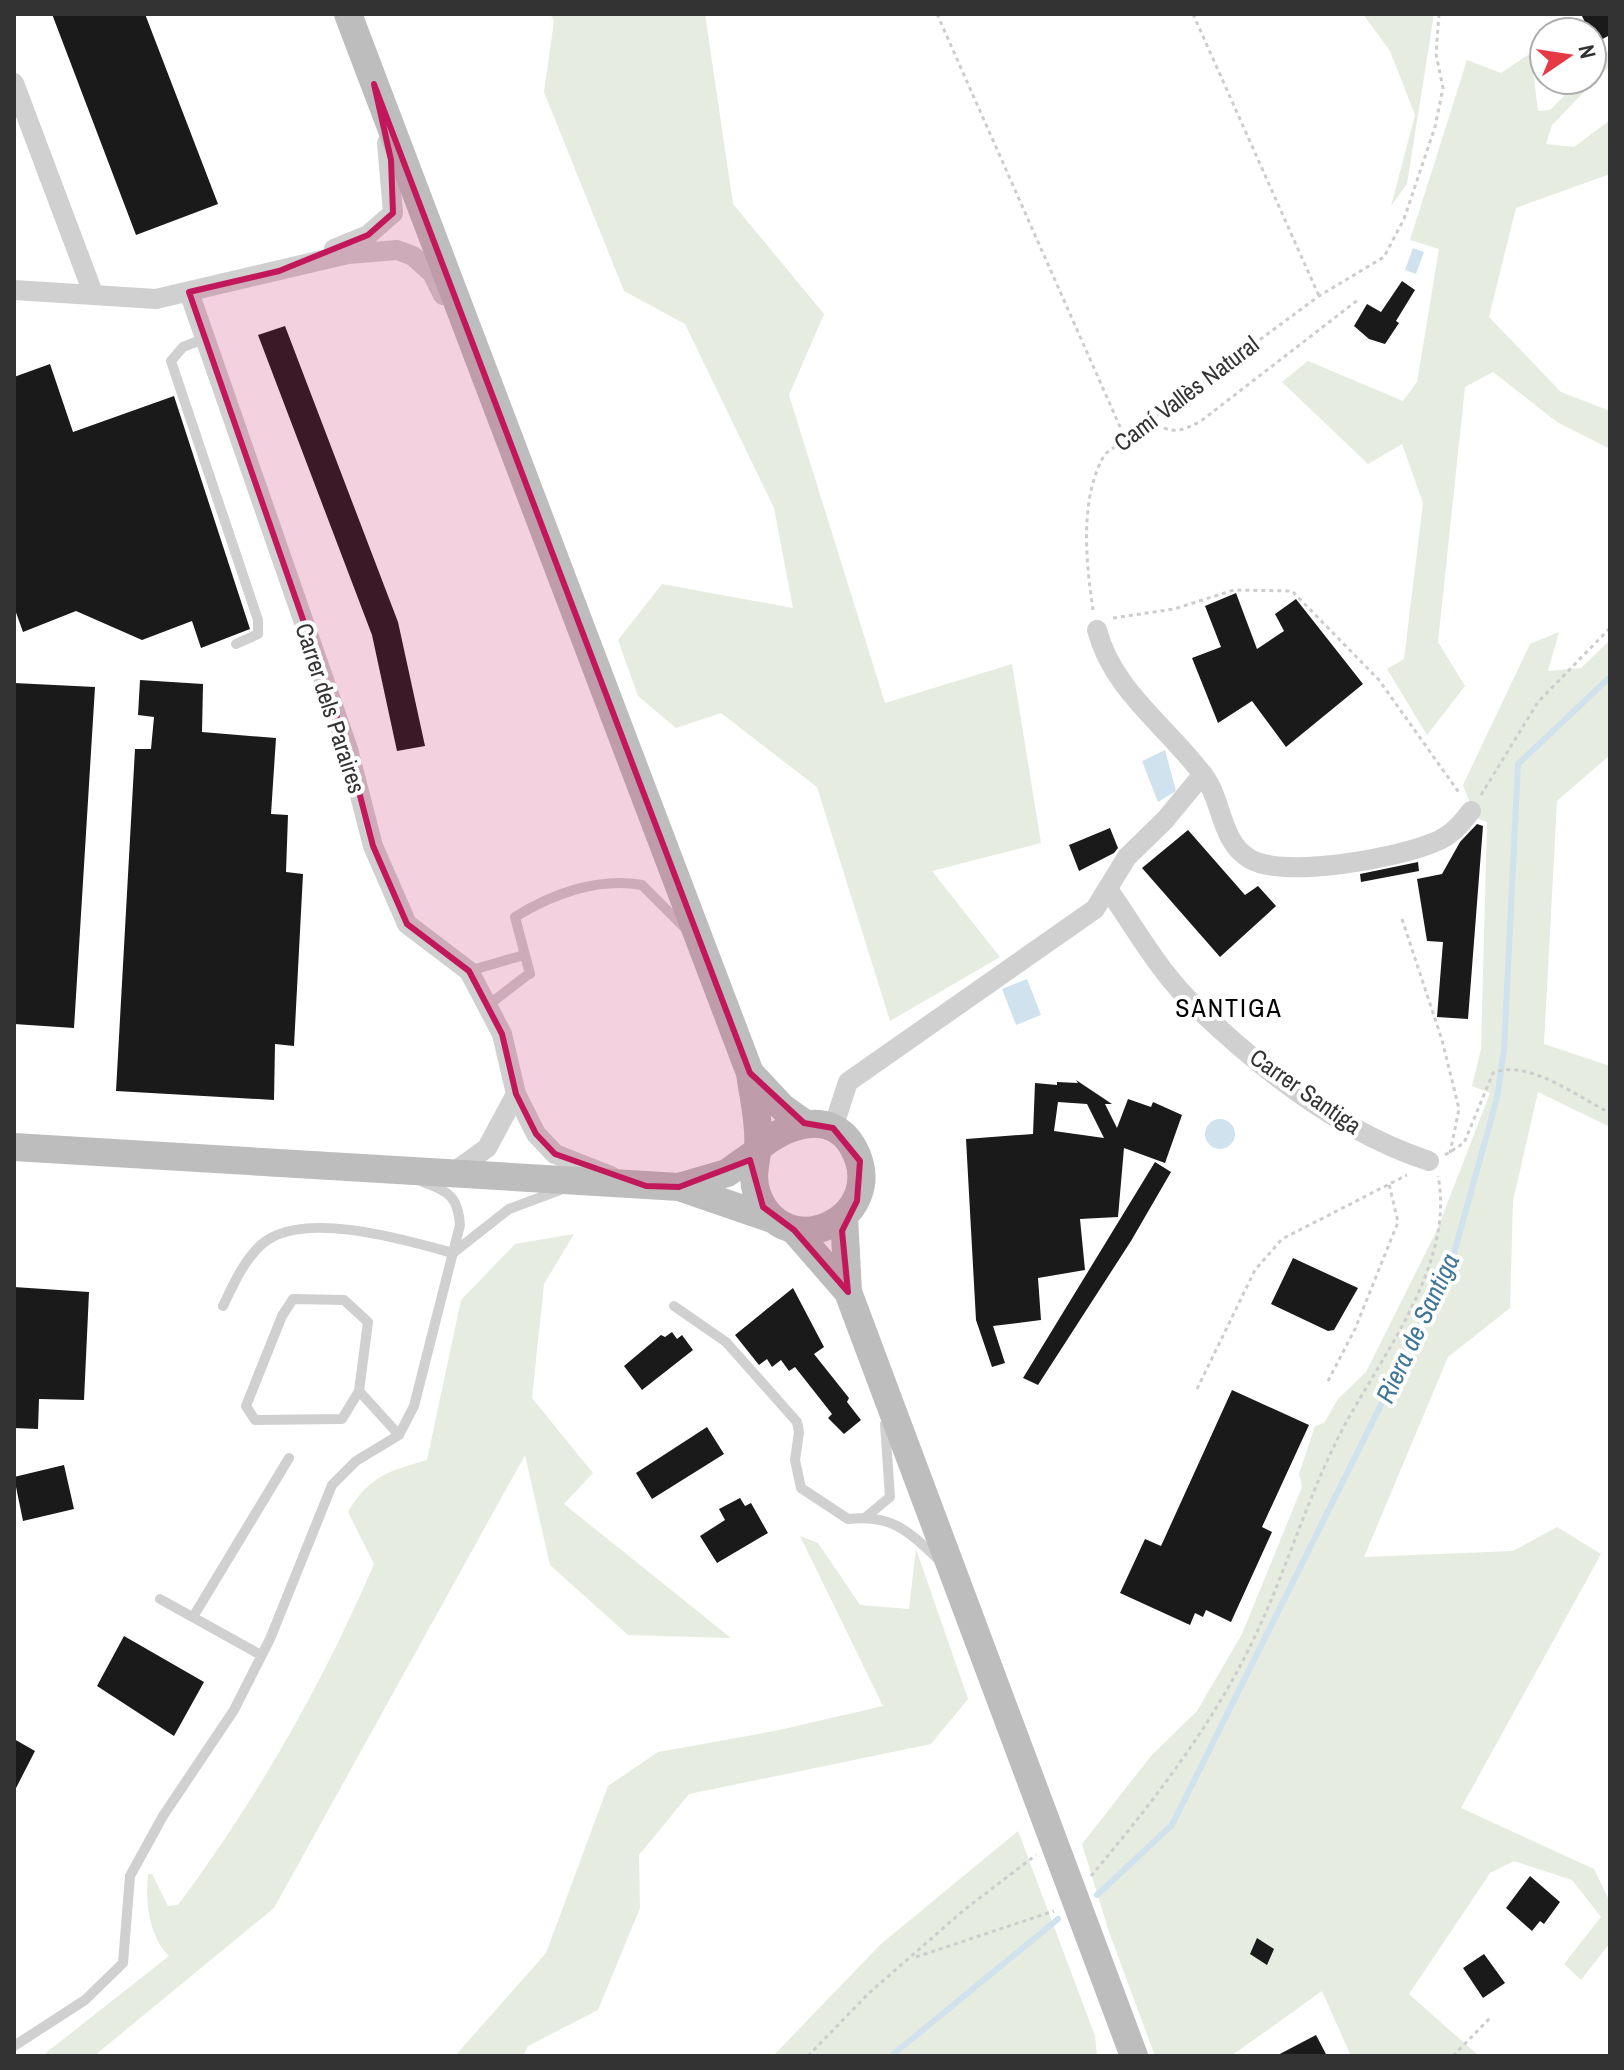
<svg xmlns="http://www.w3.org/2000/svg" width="1624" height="2070" font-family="'Archivo Narrow',sans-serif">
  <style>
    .green { fill: #e6ecdf }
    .water { fill: #cfe2ee }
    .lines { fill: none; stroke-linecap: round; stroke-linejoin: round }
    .stream { stroke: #cfe2ee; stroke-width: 6 }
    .building { fill: #1a1a1a; fill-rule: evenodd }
    .path { stroke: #cdcdcd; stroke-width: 3; stroke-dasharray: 4 4; stroke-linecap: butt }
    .service { stroke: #d0d0d0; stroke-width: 10 }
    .minor { stroke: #d0d0d0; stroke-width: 20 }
    .secondary { stroke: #bdbdbd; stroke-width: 28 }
    .marked { fill: #c2185b; fill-opacity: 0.2; stroke: #c2185b; stroke-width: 6; stroke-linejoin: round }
    .labels { text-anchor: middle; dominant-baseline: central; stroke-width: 8; stroke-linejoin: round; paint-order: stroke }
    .street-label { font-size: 24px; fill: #333; stroke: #fff }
    .neighbourhood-label { font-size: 26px; letter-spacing: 2px; fill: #000; stroke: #fff }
    .water-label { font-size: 26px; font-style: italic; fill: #3f7597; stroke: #fff }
  </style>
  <rect width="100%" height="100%" fill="#fff"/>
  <path class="green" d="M550 14H705L733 204 824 314 789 395 885 703 1012 664 1041 843 932 871 1000 957 890 1021 817 787 721 713 676 728 638 696 618 640 662 584 793 608 774 508 685 324 624 291 544 92 554 21Z
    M1363 14H1434L1407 184 1391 206 1415 115 1390 51Z
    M1610 49V65L1552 125 1546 144 1574 147 1610 120V174L1516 208 1489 317 1561 392 1610 411V449L1557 422 1493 372 1465 387 1438 642 1465 686 1427 735 1387 669 1404 659 1423 503 1402 444 1368 464 1282 382 1308 361 1403 401 1417 382 1439 249 1410 240 1467 60 1501 73 1531 53 1538 111 1550 110 1580 80H1592V67Z
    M1559 632 1548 671 1581 668 1610 640V755L1557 801 1544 1044 1610 1066V1127L1538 1092 1513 1201 1510 1308 1448 1357 1364 1557 1513 1551 1557 1527 1601 1554 1461 1808 1594 1869 1610 1902V1943L1581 1980 1564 1964 1601 1917 1572 1880 1514 1861 1490 1873 1409 1994 1479 2056H1351L1322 1991 1231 2056H1155L1109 1932 1082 1844 1151 1756 1197 1711 1242 1634 1302 1487 1299 1474 1315 1426 1324 1423 1338 1399 1366 1372 1437 1230 1490 1093 1472 1086 1481 1049 1487 822 1476 818 1463 785 1530 644Z
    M574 1234 544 1284 532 1398 593 1473 564 1504 731 1638 628 1635 550 1565 525 1455 274 1908 94 2056H42L169 1956C149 1936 145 1902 148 1874H152L168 1906 178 1905C257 1799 322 1685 374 1564L348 1512C369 1476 389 1471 427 1460L461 1300 515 1244Z
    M800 1536 818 1543 860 1605 909 1609 916 1549 968 1699 931 1744 689 1794 639 1855 640 1908 598 2010 528 2046 523 2056H455L546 1953 608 1786 658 1752 775 1731 883 1706Z
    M1018 1831 1095 2036 1097 2056H773L881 1944Z"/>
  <path class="water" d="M1413 248 1424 252 1416 274 1405 270Z
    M1165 750 1176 791 1158 802 1142 761Z
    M1027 979 1041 1015 1016 1025 1002 989Z
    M1205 1134a15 15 0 1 1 30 0a15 15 0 1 1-30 0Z"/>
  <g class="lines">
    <path class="stream" d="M1097 1895 1172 1825 1451 1264 1497 1098 1504 1050 1518 764 1610 677
      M891 2056 1058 1919"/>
  </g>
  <path class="building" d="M52 14H145L218 204 136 235Z
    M1581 14H1610V35L1595 43Z
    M1402 281 1415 290 1396 321 1399 323 1385 344 1369 339 1354 326 1367 304 1381 312Z
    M285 326 398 622 425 746 397 751 372 635 258 335Z
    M50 364 73 432 174 396 250 629 201 648 192 621 142 640 76 611 23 632 14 607V377Z
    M1236 593 1257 649 1284 631 1275 614 1296 599 1363 684 1286 747 1252 701 1218 723 1192 658 1221 647 1205 606Z
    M140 680 203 684 202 732 276 738 271 814 288 815 286 872 303 874 294 1046 275 1044 274 1100 116 1091 135 749H151L154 717 138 715Z
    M14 683 95 687 74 1028 14 1024Z
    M1477 824 1483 826 1468 1019 1437 1017 1443 942 1427 941 1417 879 1442 874 1460 842Z
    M1110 828 1118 848 1114 853 1079 871 1069 845Z
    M1188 830 1245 895 1258 886 1276 906 1220 957 1142 868Z
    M1418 862 1419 871 1361 882 1360 874Z
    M1076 1080 1112 1104H1105L1117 1128 1128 1099 1151 1107 1153 1102 1182 1115 1165 1163 1124 1148 1118 1217 1080 1219 1085 1270 1038 1278 1041 1320 993 1326 1005 1363 992 1367 976 1320 966 1139 1033 1134 1035 1083 1057 1085V1082L1078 1083ZM1058 1102 1087 1104 1104 1138 1054 1131Z
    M1155 1162 1171 1172 1131 1241 1038 1385 1023 1378Z
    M1293 1258 1358 1288 1334 1330 1328 1331 1271 1304Z
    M14 1287 89 1292 84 1400 39 1399 38 1429 14 1428Z
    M793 1288 824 1347 814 1354 849 1398 847 1402 861 1420 844 1434 828 1418 832 1414 795 1367 789 1371 781 1360 772 1367 767 1359 759 1365 735 1335Z
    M672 1332 677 1339 682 1335 693 1350 642 1390 624 1366 661 1335 665 1337Z
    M1232 1390 1309 1425 1262 1527 1272 1532 1231 1622 1206 1610 1203 1617 1195 1613 1190 1625 1120 1593 1145 1539 1161 1546Z
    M707 1427 724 1454 652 1499 636 1473Z
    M64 1465 74 1509 23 1521 14 1477Z
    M740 1498 745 1506 751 1503 768 1533 717 1563 700 1536 725 1520 719 1509Z
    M124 1636 204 1682 174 1736 97 1686Z
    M14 1739 35 1751 14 1792Z
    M1530 1876 1560 1902 1544 1924 1540 1921 1532 1931 1506 1908Z
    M1257 1938 1274 1949 1267 1965 1250 1954Z
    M1484 1954 1505 1983 1483 1998 1463 1968Z
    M1316 2035 1327 2056H1276Z"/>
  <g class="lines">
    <path class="path" d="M937 14 1125 438
      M1193 14 1319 296
      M1150 420C1171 434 1179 433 1201 421L1359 299
      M1093 610C1086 563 1079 497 1105 454L1319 296 1384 257 1404 219 1435 127 1443 88 1436 54 1439 14
      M1113 618 1174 609 1234 590 1292 591 1379 680 1460 794
      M1481 795 1538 702 1610 628
      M1402 919 1442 1040 1459 1109 1450 1153
      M1445 1155 1464 1143 1493 1073C1527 1058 1578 1097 1610 1113
      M1328 1381 1355 1329 1398 1222 1389 1184
      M1197 1389 1255 1270 1282 1239 1407 1175
      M1091 1876C1154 1801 1216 1721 1257 1632 1287 1568 1307 1499 1339 1436 1377 1361 1456 1266 1438 1176
      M916 1957 1054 1911
      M808 2056 869 1993 964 1910 1036 1855
      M1453 2056 1491 2017"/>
    <path class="service" d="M206 338 183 347 171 361 258 620V634L236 644
      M469 971 524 955
      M530 974 515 917C552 894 598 877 642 885L684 927
      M487 1006 530 973
      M453 1253 509 1209 560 1190
      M223 1306C233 1285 244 1260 262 1244 303 1209 406 1240 453 1253
      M674 1306 726 1342 797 1422 799 1432 795 1460 801 1488 848 1519C892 1514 908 1531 938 1559
      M359 1391 342 1419 255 1420 246 1406 282 1316 293 1299 344 1300 368 1322 359 1391 399 1435
      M866 1517 890 1497 885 1424
      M160 1599 261 1655
      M193 1617 289 1458
      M14 2046 85 2000 123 1963 130 1876 163 1816 234 1710 270 1639 332 1485 356 1461 399 1435 414 1406 460 1225C458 1197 449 1191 423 1182"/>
    <path class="minor" d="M14 83 93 293
      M334 249 368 235 393 213 387 143
      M14 290 156 299 348 254 397 250 413 256 432 273 443 295
      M189 292 348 749 373 846 407 924 469 971 502 1034 516 1094 536 1134 555 1154 611 1176
      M1097 630C1113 691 1167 726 1204 776 1223 801 1220 842 1250 859 1285 879 1398 858 1435 842 1451 836 1461 824 1471 811
      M1108 889C1133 925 1156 966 1187 998 1255 1065 1337 1131 1429 1161
      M833 1128 848 1082 1095 909 1127 857 1165 820 1203 774
      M451 1174 487 1148 516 1094"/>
    <path class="secondary" d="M348 14 750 1073C753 1096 760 1124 758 1146 756 1163 751 1177 757 1194 784 1268 892 1218 853 1147 831 1108 784 1125 758 1148
      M750 1073 783 1108 804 1123
      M14 1147 679 1187 772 1219
      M679 1187 727 1173 755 1153
      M844 1216 848 1292
      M794 1230 848 1292 1134 2056"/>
  </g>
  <path class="marked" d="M374 84 750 1073 804 1123 833 1128 860 1161 857 1201 842 1231 848 1292 794 1230 763 1207 750 1160 679 1187 646 1186 555 1154 536 1134 516 1094 502 1034 469 971 407 924 373 846 348 749 189 292 279 271 368 235 393 213 391 160Z"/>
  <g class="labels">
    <g class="street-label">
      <text transform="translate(1186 393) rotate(-37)">Camí Vallès Natural</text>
      <text transform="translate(331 708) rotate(72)">Carrer dels Paraires</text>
      <text transform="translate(1306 1091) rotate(35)">Carrer Santiga</text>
    </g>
    <g class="neighbourhood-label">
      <text x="1229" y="1007">SANTIGA</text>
    </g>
    <g class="water-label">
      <text transform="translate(1417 1328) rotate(-65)">Riera de Santiga</text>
    </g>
  </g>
  <rect width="1624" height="2070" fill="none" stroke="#333333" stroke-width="32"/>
  <g transform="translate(1568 56) rotate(77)"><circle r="38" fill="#ffffff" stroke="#adadad" stroke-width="2"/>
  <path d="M0-6L14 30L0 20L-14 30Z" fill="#e63946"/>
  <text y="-12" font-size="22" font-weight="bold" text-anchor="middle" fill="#333333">N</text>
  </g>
</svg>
